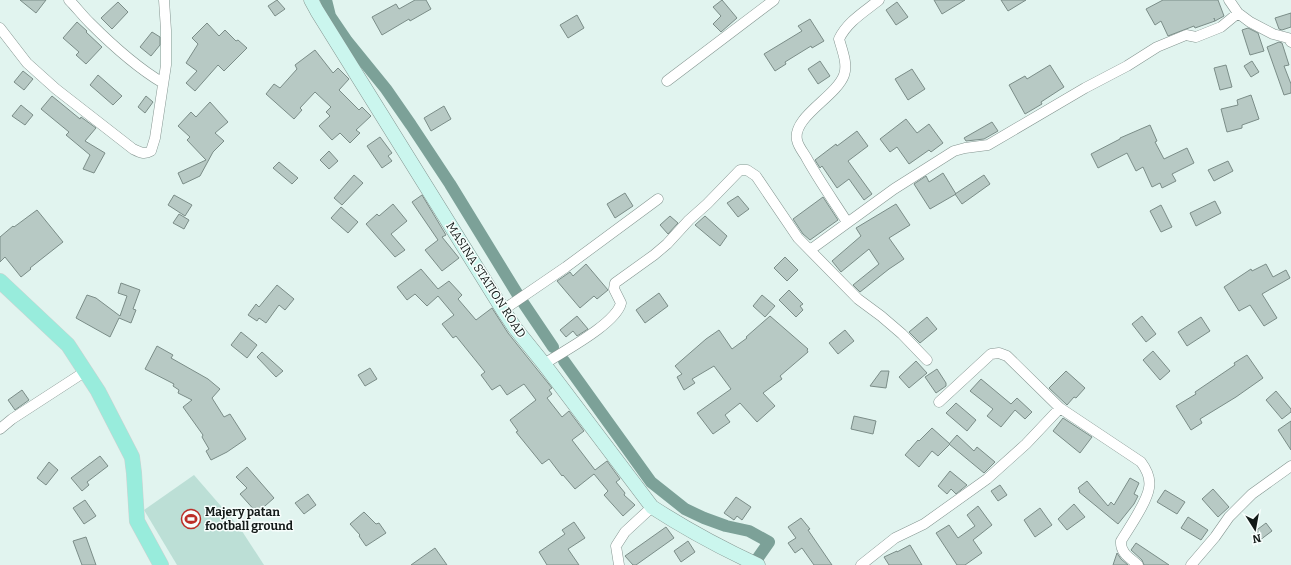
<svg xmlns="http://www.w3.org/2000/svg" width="1291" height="565" font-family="Bitter,serif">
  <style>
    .green { fill: #bcdfd6 }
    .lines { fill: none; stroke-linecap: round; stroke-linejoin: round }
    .canal { stroke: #7ca198; stroke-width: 12 }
    .building { fill: #b7c9c4; stroke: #7b8d88 }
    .street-casing { stroke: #849590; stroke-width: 11 }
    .secondary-casing { stroke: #849590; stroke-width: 15 }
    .primary-casing { stroke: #d0d1d1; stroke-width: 16 }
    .street { stroke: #fff; stroke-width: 10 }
    .secondary { stroke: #cbf6ee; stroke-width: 14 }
    .primary { stroke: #98ecdc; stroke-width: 15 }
    .labels { text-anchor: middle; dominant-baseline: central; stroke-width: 3; stroke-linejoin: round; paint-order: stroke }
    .street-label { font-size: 12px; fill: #131a18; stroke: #f7fefc }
    .poi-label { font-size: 12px; font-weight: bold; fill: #131a18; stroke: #f7fefc; text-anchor: start }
  </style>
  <rect width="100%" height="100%" fill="#e1f4ef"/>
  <path class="green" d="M194 475 240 528 264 565H177L144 510Z"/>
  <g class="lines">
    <path class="canal" d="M326 0 330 16 347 41 386 89 411 125 450 184 518 295
      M522 301 553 347
      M564 361 651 482 685 509 704 518 726 526 749 531 769 542 753 565"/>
  </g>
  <path class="building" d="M20 0H46L36 13Z
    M277 0 285 9 275 16 268 6Z
    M415 0H426L431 9 410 21 409 19 382 35 372 17 396 4 399 9Z
    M722 0 737 18 721 32 713 24 721 16 713 7Z
    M934 0H965L942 14Z
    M1001 0H1026L1008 11Z
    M1163 0H1218L1224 16 1215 21 1214 18 1215 21 1195 28 1194 26 1168 36 1161 21 1155 25 1146 9Z
    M118 2 128 12 112 29 101 18Z
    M897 2 908 17 896 25 886 10Z
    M1291 13V27L1282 30 1279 29 1275 18Z
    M577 15 584 28 568 38 560 25Z
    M810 19 824 41 812 48 811 46 785 62 786 64 775 71 764 54 802 31 798 26Z
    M77 22 87 31 86 32 102 47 86 64 76 55 79 52 63 38Z
    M207 23 219 36 225 30 236 41 238 40 247 48 224 71 218 65 195 91 186 83 197 71 186 63 198 44 192 38Z
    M1248 28 1258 33 1264 51 1250 55 1242 30Z
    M152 32 160 37V45L151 56 140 47Z
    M1279 42 1282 43 1289 65 1284 66 1291 84V93L1284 95 1267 47Z
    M315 50 333 73 338 68 349 79 339 90 359 110 362 107 371 116 356 130 360 133 350 143 340 133 332 140 319 126 330 116 326 112 331 107 315 92 300 108 302 110 294 119 266 94 274 84 280 88 297 69 295 65Z
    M820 61 830 76 818 84 808 69Z
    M1252 61 1259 72 1251 77 1244 66Z
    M1050 65 1064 87 1041 102 1042 104 1025 114 1009 85 1025 76 1027 79Z
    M1226 65 1232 87 1220 90 1214 68Z
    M912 69 925 89 908 100 895 79Z
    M23 71 33 79 24 90 14 82Z
    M98 75 122 96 113 105 90 85Z
    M1251 95 1259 119 1242 125V128L1227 132 1221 109 1238 105 1237 100Z
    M52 96 80 119 81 117 96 128 85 141 105 153 94 173 83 169 90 155 66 135 69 132 41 109Z
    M146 96 153 102 145 113 138 107Z
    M210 102 228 122 215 133 224 141 213 152 200 176 183 184 178 173 206 160 187 140 190 137 178 126 191 112 196 117Z
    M21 105 33 115 25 125 12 116Z
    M444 106 451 119 431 131 424 118Z
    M906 119 917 133 929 124 943 143 931 152 929 150 909 164 897 147 890 152 880 139Z
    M992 122 998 131 984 139 966 141 964 138Z
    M1150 125 1157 141 1155 142 1164 159 1187 148 1194 163 1172 174 1176 181 1162 188 1160 183 1152 187 1143 167 1136 171 1127 153 1098 168 1091 154 1120 139V138Z
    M857 131 868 146 848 161 872 194 864 200 849 179 837 188 822 166 820 168 815 160 836 144 837 146Z
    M380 137 392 153 388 156 392 161 382 168 367 146Z
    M329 151 338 161 329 169 320 160Z
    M1228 161 1233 171 1214 181 1208 170Z
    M279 162 298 178 292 184 273 168Z
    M943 173 956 194 930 209 914 184 926 176 929 182Z
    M354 175 363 183 342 205 334 198Z
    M984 175 990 184 962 204 955 194Z
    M625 193 633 206 615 218 607 204Z
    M174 195 192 205 185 216 168 205Z
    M422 195 446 235 442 237 459 258 442 271 425 250 438 240 412 202Z
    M738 196 749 209 738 217 727 203Z
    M823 197 838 220 810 240 803 234 793 219Z
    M1215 201 1221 213 1196 226 1190 213Z
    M393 204 407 221 391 234 405 250 395 257 366 224 377 214 379 216Z
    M896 204 910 225 889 238 904 259 889 269 860 292 853 285 879 264 869 249 841 272 832 261 861 236 856 228Z
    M1161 205 1172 227 1161 232 1150 211Z
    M341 207 358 222 348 233 331 218Z
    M37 210 63 242 30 268 31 269 21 277 5 257 0 262V237L13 226 14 227Z
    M179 214 189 220 184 229 173 223Z
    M670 216 678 223 668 234 660 225Z
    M705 216 727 236 720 246 695 225Z
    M785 257 798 270 787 281 774 268Z
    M586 264 608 290 597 299 594 296 580 308 557 281 570 272 573 276Z
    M1266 264 1273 277 1286 270 1290 278 1262 294 1277 318 1264 326 1250 305 1239 311 1224 287 1251 269 1252 271Z
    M421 269 438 289 449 281 462 295 458 299 476 320 492 308 508 333 552 388 549 390 552 394 547 398 562 417 569 411 584 431 572 440 595 470 607 461 620 479 616 482 625 493 624 495 635 505 623 516 604 495 608 491 594 474 575 489 563 475 562 476 549 459 542 464 516 432 518 431 510 420 536 400 524 384 507 395 500 385 492 390 481 375 485 372 456 336 453 338 442 324 454 315 438 296 427 306 415 294 407 300 397 287Z
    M121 283 140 290 133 309 136 310 131 323 119 318 110 337 76 318 87 295 96 298 120 316 127 296 118 293Z
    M277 285 294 299 285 310 279 305 266 323 259 318 257 321 248 315 256 304 259 307Z
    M789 290 803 304 800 306 803 310 796 317 779 300Z
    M659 293 668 306 645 323 636 310Z
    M762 295 775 306 765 317 753 306Z
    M577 316 588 329 577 336 573 331 566 337 560 330Z
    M770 316 808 349 807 350 808 352 780 376 782 379 763 393 775 406 757 422 740 403 725 415 730 422 713 434 697 413 731 389 714 366 692 379 695 383 684 390 677 377 682 374 675 366 706 339 719 330 732 349 747 338 746 337Z
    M1142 316 1156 334 1146 342 1132 324Z
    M927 317 937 329 920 343 909 332Z
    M1201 317 1210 331 1187 346 1178 332Z
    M845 330 854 341 838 354 829 343Z
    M241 332 257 345 247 358 231 345Z
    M157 346 173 355 171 358 208 379 220 389 212 398 224 417 230 414 246 439 227 452 211 460 206 451 209 449 202 437 203 435 183 407 192 400 178 393 179 390 173 386 174 384 145 369Z
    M1153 351 1170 371 1160 380 1143 360Z
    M262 352 283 371 276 377 257 357Z
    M1247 355 1263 378 1236 397 1200 419 1202 423 1191 430 1176 406 1196 394 1195 392 1235 365 1234 363Z
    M916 361 927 373 909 388 899 377Z
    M370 368 377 379 365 386 358 375Z
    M937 369 946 383V386L936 393 925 377Z
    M881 371H889L886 388 870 386Z
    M1066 371 1085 388 1076 398 1074 397 1067 405 1049 388Z
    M981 379 1011 404 1017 398 1032 412 1025 419 1015 410 1001 427 987 416 993 409 970 391Z
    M22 390 29 400 15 410 8 400Z
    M1276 391 1291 409V412L1282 419 1266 400Z
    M956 403 976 420 967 431 946 413Z
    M854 416 876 421 873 434 851 429Z
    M1063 418 1092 437 1080 453 1053 431Z
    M1291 421V450L1278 430Z
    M932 428 950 444 938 456 932 451 919 467 905 455 918 440 919 441Z
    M957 435 974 451 977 447 995 462 984 473 949 444Z
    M100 456 108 466 87 482 89 485 82 491 71 478Z
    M49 462 58 470 46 485 37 478Z
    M247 467 274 498 257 513 240 494 247 488 236 477Z
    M950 471 967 485 956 494 951 489 947 494 938 486Z
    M1130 478 1139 483 1134 494 1138 496 1134 504 1118 524 1079 492 1080 491 1078 488 1087 481 1108 506 1111 502 1114 505Z
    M1000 485 1007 495 998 501 991 491Z
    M1213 489 1229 507 1218 517 1202 499Z
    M1165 490 1185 502 1177 514 1157 502Z
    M308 494 316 505 304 514 295 503Z
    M736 497 751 507 742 520 737 516 734 520 724 513Z
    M85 500 96 516 84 524 73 508Z
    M1074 504 1085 517 1067 530 1058 519Z
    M978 506 992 525 973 540 982 553 965 565H957L936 533 949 525 958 538 975 526 967 515Z
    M1040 508 1052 525 1035 537 1024 520Z
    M364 512 376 524 379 523 386 533 366 546 359 536 360 535 350 524Z
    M1188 517 1208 530 1201 540 1181 528Z
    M801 518 810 529 808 530 832 565H814L802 548 795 553 788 543 796 538 788 527Z
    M574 522 585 538 568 549 579 565H547L539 552 565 534 562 530Z
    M1266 523 1272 531 1260 540 1254 532Z
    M666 527 674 538 636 565H633L625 556Z
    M86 537 96 565H82L73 541Z
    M688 541 695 552 681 562 674 551Z
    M1136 543 1169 565H1144L1142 560 1131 550Z
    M910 545 922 565H889L884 557 897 551V552Z
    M435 548 447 565H411Z
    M1117 553 1121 559 1128 565H1113Z"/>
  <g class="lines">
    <g class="street-casing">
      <path id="street" d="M69 0C76 7 82 15 90 23 112 45 136 67 163 83
        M1229 0 1238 13 1250 22 1273 34 1288 38 1291 42
        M0 28 27 63 56 89 133 149C139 152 144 155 151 151L155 138 166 65V30L164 0
        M667 81 774 0
        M847 222C833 200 818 179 806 157 803 152 798 146 797 140 792 117 836 97 844 75 848 64 842 50 839 39 847 22 864 12 879 0
        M810 250 894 189 954 151 965 148 988 145 1085 88 1127 66 1157 47 1186 35 1196 37 1221 27 1238 13
        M503 310 566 267 658 199
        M544 364C562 352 616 324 621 303L614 289 615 283 654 255 667 244 689 220 707 204 740 170H747L756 176 798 238 858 299 881 316 902 334 927 360
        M939 402 991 354 999 353 1007 356 1060 408 1141 462C1147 470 1151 478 1149 488 1147 502 1129 528 1121 541 1120 553 1130 558 1138 565
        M0 429 12 419 86 371
        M619 565 616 546 625 532 652 507
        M861 565 895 538 924 524 987 479 1026 444 1060 408
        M1191 565 1215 537 1229 517 1252 494 1291 466"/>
    </g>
    <g class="secondary-casing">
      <path id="secondary" d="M311 0 317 11 503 310 515 328 544 364 652 507C686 529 721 548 758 565"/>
    </g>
    <g class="primary-casing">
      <path id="primary" d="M0 281 68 345 98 391 132 457 134 473 137 521 161 565"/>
    </g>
    <use href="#street" class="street"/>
    <use href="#secondary" class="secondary"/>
    <use href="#primary" class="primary"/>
  </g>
  <defs>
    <g id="stadium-ring" transform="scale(1)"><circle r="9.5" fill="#f7fefc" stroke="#bc2e27" stroke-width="1.5"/><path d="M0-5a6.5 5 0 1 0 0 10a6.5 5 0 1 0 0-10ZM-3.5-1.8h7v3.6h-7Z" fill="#bc2e27"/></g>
  </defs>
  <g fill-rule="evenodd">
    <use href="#stadium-ring" x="191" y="519"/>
  </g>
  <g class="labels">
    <g class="street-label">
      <text transform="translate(486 280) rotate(57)">MASINA STATION ROAD</text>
    </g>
    <g class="poi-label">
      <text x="205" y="512">Majery patan<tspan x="205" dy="14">football ground</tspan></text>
    </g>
  </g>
  <g transform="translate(1255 529) rotate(169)" stroke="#f7fefc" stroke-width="3" paint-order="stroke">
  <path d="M0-3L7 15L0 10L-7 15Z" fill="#131a18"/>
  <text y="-6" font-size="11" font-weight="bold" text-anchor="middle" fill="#131a18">N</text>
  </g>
</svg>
